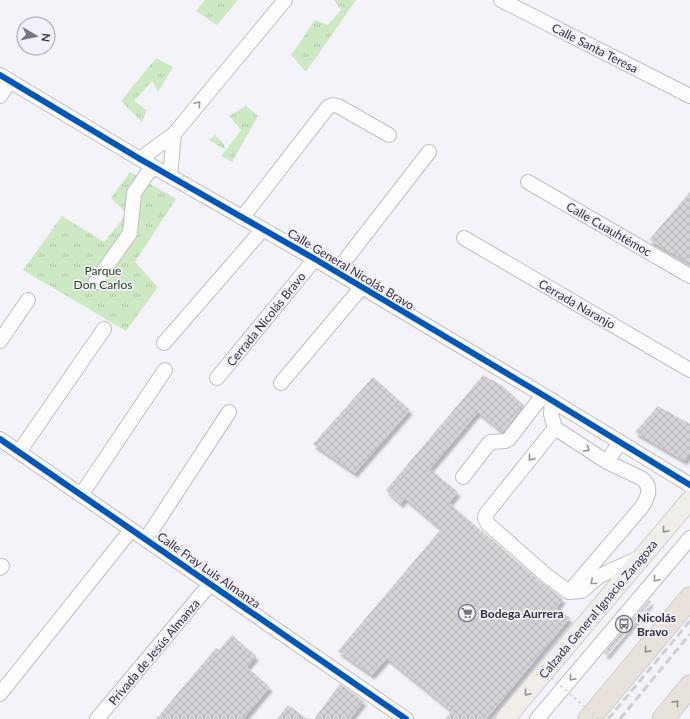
<svg xmlns="http://www.w3.org/2000/svg" width="690" height="719" font-family="Lato,sans-serif">
  <style>
    .grass { fill: url(#grass-tufts) }
    .building { fill: url(#building-cross-hatch); filter: url(#shadow) }
    .lines { fill: none; stroke-linecap: round; stroke-linejoin: round }
    .minor-casing { stroke: #bfbdc3; stroke-width: 16 }
    .major-casing { stroke: #ceced1; stroke-width: 20 }
    .highway-casing { stroke: #ceced1; stroke-width: 23 }
    .minor { stroke: #fdfdfe; stroke-width: 14 }
    .major { stroke: #f1ede8; stroke-width: 18 }
    .highway { stroke: #e9e2da; stroke-width: 21 }
    .rail { stroke: #cfced1; stroke-width: 3; stroke-dasharray: 8 4; stroke-linecap: butt }
    .path-bridge { stroke: #d6d5d8; stroke-width: 2; stroke-dasharray: 3 3; stroke-linecap: butt }
    .cycleway-casing { stroke: #f3f0fc; stroke-width: 8 }
    .cycleway { stroke: #0057b8; stroke-width: 6 }
    .oneway { stroke: #98989c }
    .oneway2 { stroke: #929091 }
    .oneway3 { stroke: #8e8a8a }
    .labels { text-anchor: middle; dominant-baseline: central; stroke-width: 3.5; stroke-linejoin: round; paint-order: stroke }
    .street-label { font-size: 12px; fill: #34323a; stroke: #f3f0fc }
    .park-label { font-size: 12px; fill: #254b12; stroke: #f3f0fc }
    .poi-label { font-size: 12px; font-weight: bold; fill: #34323a; stroke: #f3f0fc; text-anchor: start }
  </style>
  <defs>
    <pattern id="grass-tufts" width="24" height="20" patternUnits="userSpaceOnUse"><rect width="24" height="20" fill="#cce9c3"/><path d="M3 7l-1-3M5 7V3M7 7l1-3M15 17l-1-3M17 17v-4M19 17l1-3" fill="none" stroke="#b0c8a8"/></pattern>
    <pattern id="building-cross-hatch" width="8" height="8" patternUnits="userSpaceOnUse"><rect width="8" height="8" fill="#d5d2d8"/><path d="M0 0l8 8M0 8l8-8" fill="none" stroke="#b7b5ba"/></pattern>
    <filter id="shadow"><feDropShadow dx="2.5" dy="4.5" stdDeviation="1" flood-color="#0004"/></filter>
  </defs>
  <rect width="100%" height="100%" fill="#f4f3f9"/>
  <path class="grass" d="M205 0H238L217 25 196 11Z
    M334 0H356L306 72 291 55 315 20 328 25 341 10Z
    M156 58 173 67 158 92 152 81 134 101 147 110 142 122 121 101Z
    M246 106 258 116 232 162 221 156 226 150 209 140 215 135 223 143 226 150 241 130 229 116Z
    M130 172 176 199 135 262 158 287 126 331 23 270 62 216 104 242 127 214 111 198Z"/>
  <path class="building" d="M690 192V263L649 240Z
    M483 375 501 385 524 405 503 432 478 412 430 469 458 492 449 503 541 582 563 599 556 608 570 618 486 719H445L452 711 387 658 372 675 338 651 441 529 405 498 401 504 386 490Z
    M373 377 410 410 355 473 313 444Z
    M658 406 690 424V452L685 461 635 432Z
    M649 600 651 602 607 655 604 653Z
    M232 635 256 656 247 667 270 687 243 719H156L216 648 219 650Z
    M340 684 364 701 350 719H314Z
    M288 705 307 719H277Z"/>
  <g class="lines">
    <g class="minor-casing">
      <path id="minor" d="M501 0 690 96
        M0 75 140 159 315 259 543 395 690 485
        M0 96 10 81
        M140 159 174 134 285 0
        M170 176 174 134
        M528 182 690 276
        M242 218 328 107 333 105 338 106 389 135
        M464 238 690 370
        M336 272 429 152
        M95 283 130 233 134 193 147 174 154 167
        M0 341 28 300
        M164 343 263 229
        M217 378 315 259
        M281 383 361 288
        M552 400 551 414 555 428 607 462 641 478C653 486 648 498 641 508L569 592 547 576 488 524 485 518 486 514 555 428
        M0 439 406 719
        M19 452 104 329
        M607 462 620 442
        M463 477 490 442 505 441 509 439 543 395
        M81 495 165 370
        M146 539 229 412
        M0 568 2 566
        M569 592 582 591 598 577 608 572 639 558
        M0 694 131 530
        M97 719 210 584
        M537 719 690 538"/>
    </g>
    <g class="major-casing">
      <path id="major" d="M505 719 690 500"/>
    </g>
    <g class="highway-casing">
      <path id="highway" d="M589 719 690 598
        M663 719 690 686"/>
    </g>
    <use href="#minor" class="minor"/>
    <use href="#major" class="major"/>
    <use href="#highway" class="highway"/>
    <path class="rail" d="M608 719 690 621
      M620 719 690 634"/>
    <path class="path-bridge" d="M542 670 599 719"/>
    <g class="cycleway-casing">
      <path id="cycleway" d="M0 75 140 159 315 259 543 395 690 485
        M0 439 406 719"/>
    </g>
    <use href="#cycleway" class="cycleway"/>
  </g>
  <defs><path id="oneway-chevron" d="M-2-3.5L2.5 0L-2 3.5" fill="none" stroke-width="1.6" stroke-linecap="round" stroke-linejoin="round"/></defs>
  <g class="oneway">
    <use href="#oneway-chevron" transform="translate(198 104) rotate(-50)"/>
    <use href="#oneway-chevron" transform="translate(587 449) rotate(33)"/>
    <use href="#oneway-chevron" transform="translate(531 458) rotate(129)"/>
    <use href="#oneway-chevron" transform="translate(656 579) rotate(130)"/>
    <use href="#oneway-chevron" transform="translate(593 582) rotate(141)"/>
    <use href="#oneway-chevron" transform="translate(572 678) rotate(130)"/>
  </g>
  <g class="oneway2">
    <use href="#oneway-chevron" transform="translate(665 530) rotate(130)"/>
    <use href="#oneway-chevron" transform="translate(527 693) rotate(130)"/>
  </g>
  <g class="oneway3">
    <use href="#oneway-chevron" transform="translate(647 650) rotate(130)"/>
    <use href="#oneway-chevron" transform="translate(676 703) rotate(-50)"/>
  </g>
  <defs>
    <g id="supermarket-ring" transform="scale(0.9)"><circle r="9.5" fill="#f3f0fc" stroke="#77767d" stroke-width="1.5"/><path d="M-6-5.5h2.5l.6 2H6L4.5 2H-2.5L-4.4-4H-6ZM-1.5 3.2a1.3 1.3 0 1 0 .1 0ZM3 3.2a1.3 1.3 0 1 0 .1 0Z" fill="#77767d"/></g>
    <g id="bus-ring" transform="scale(0.9)"><circle r="9.5" fill="#f3f0fc" stroke="#77767d" stroke-width="1.5"/><path d="M-5-6H5V4H4V6H2V4H-2V6H-4V4H-5ZM-3.5-4V0h7V-4ZM-3.5 1.2v1.5H-2V1.2ZM2 1.2v1.5H3.5V1.2Z" fill="#77767d"/></g>
  </defs>
  <g fill-rule="evenodd">
    <use href="#supermarket-ring" x="467" y="613"/>
    <use href="#bus-ring" x="624" y="624"/>
  </g>
  <g class="labels">
    <g class="street-label">
      <text transform="translate(595 48) rotate(27)">Calle Santa Teresa</text>
      <text transform="translate(609 229) rotate(30)">Calle Cuauhtémoc</text>
      <text transform="translate(351 269) rotate(31)">Calle General Nicolás Bravo</text>
      <text transform="translate(577 304) rotate(30)">Cerrada Naranjo</text>
      <text transform="translate(266 319) rotate(-51)">Cerrada Nicolás Bravo</text>
      <text transform="translate(209 570) rotate(35)">Calle Fray Luis Almanza</text>
      <text transform="translate(598 609) rotate(-50)">Calzada General Ignacio Zaragoza</text>
      <text transform="translate(154 652) rotate(-50)">Privada de Jesús Almanza</text>
    </g>
    <g class="park-label">
      <text x="103" y="270">Parque<tspan x="103" dy="14">Don Carlos</tspan></text>
    </g>
    <g class="poi-label">
      <text x="480" y="613">Bodega Aurrera</text>
      <text x="637" y="617">Nicolás<tspan x="637" dy="14">Bravo</tspan></text>
    </g>
  </g>
  <g transform="translate(36 36) rotate(99)"><circle r="19" fill="#f3f0fc" stroke="#a7a4ae"/>
  <path d="M0-3L7 15L0 10L-7 15Z" fill="#77767d"/>
  <text y="-6" font-size="11" font-weight="bold" text-anchor="middle" fill="#34323a">N</text>
  </g>
</svg>
